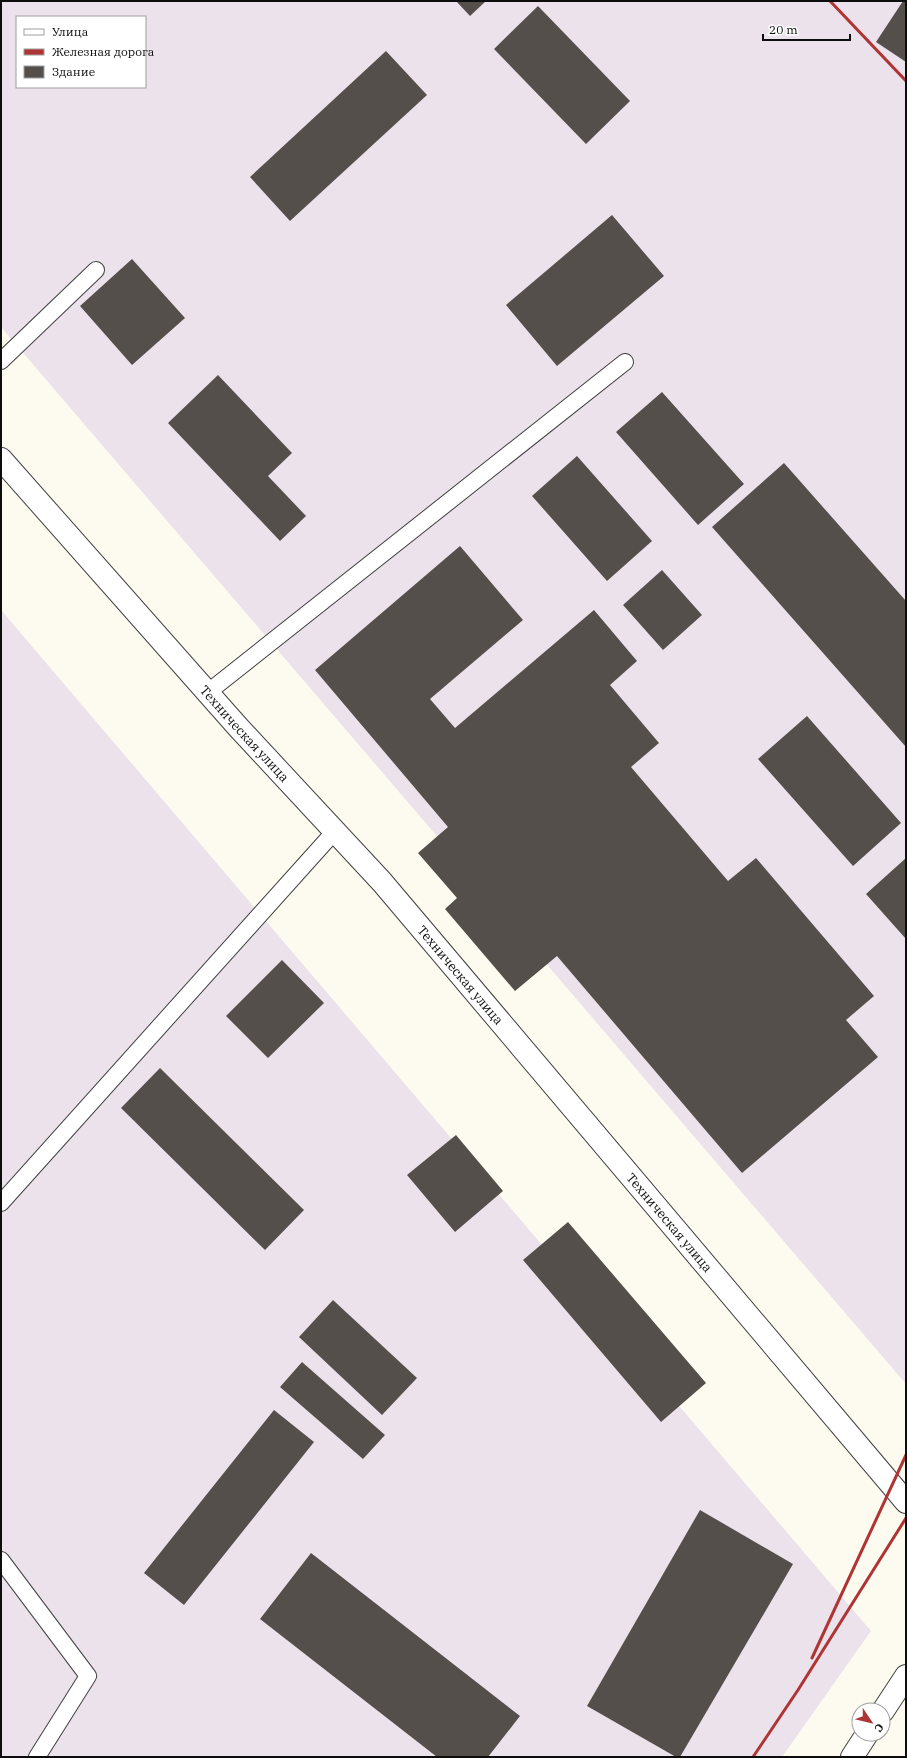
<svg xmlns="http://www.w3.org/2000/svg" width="907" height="1758" font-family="'IBM Plex Serif',serif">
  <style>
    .industrial { fill: #ebe2eb; fill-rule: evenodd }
    .building { fill: #554f4b }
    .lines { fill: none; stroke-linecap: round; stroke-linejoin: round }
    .service-casing { stroke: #404040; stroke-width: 18 }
    .minor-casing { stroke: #404040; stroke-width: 24 }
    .service { stroke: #fff; stroke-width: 16 }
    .minor { stroke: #fff; stroke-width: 22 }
    .rail { stroke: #af3534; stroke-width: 3 }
    .labels { text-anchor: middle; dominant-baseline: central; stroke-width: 4; stroke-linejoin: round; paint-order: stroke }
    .street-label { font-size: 13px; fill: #0d0d0d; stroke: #fff }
  </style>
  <rect width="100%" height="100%" fill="#fdfbef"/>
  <path class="industrial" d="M1 1H906V1384L1 327ZM17 17H145V87H17Z
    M1 610 871 1631 782 1757H1Z"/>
  <path class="building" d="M456 1H486L470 16Z
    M903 1H906V62L876 42Z
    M538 6 630 101 586 144 494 49Z
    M386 51 427 95 290 221 250 177Z
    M612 215 664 276 557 366 506 305Z
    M132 259 185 318 132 365 80 306Z
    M218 375 292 453 268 476 306 516 280 541 168 423Z
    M662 392 744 484 698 525 616 432Z
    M577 456 652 541 607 581 532 496Z
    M784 463 906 601V747L712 527Z
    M460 546 523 620 430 699 455 728 594 610 637 661 610 685 659 743 631 767 728 881 756 858 874 996 846 1020 878 1057 742 1173 557 956 515 991 445 909 457 898 418 853 448 827 315 670Z
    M662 570 702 615 663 650 623 605Z
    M807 716 901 823 853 866 758 759Z
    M906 858V939L866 894Z
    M282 960 324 1003 268 1058 226 1016Z
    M160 1068 304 1210 265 1250 121 1108Z
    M456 1135 503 1191 455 1232 407 1175Z
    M568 1222 706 1383 661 1422 523 1260Z
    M333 1300 417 1378 382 1415 299 1337Z
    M302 1362 385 1435 363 1459 280 1387Z
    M274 1410 314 1442 184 1605 144 1573Z
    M700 1510 793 1564 680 1757H676L587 1706Z
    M311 1553 520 1716 488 1757H437L260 1619Z"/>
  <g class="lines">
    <g class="service-casing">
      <path id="service" d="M1 361 96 270
        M207 693 625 362
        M1 1203 335 831
        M1 1560 88 1676 37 1757"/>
    </g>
    <g class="minor-casing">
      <g id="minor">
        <path id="s1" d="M1 459 238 727 382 882 906 1502"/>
        <path d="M883 1711 906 1676"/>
        <path d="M852 1757 867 1734"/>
      </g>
    </g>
    <use href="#service" class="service"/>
    <use href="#minor" class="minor"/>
    <path class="rail" d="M830 1 906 81
      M812 1658 906 1455
      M753 1757 798 1690 906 1518"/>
  </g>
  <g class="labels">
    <g class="street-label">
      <text stroke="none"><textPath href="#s1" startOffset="367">Техническая улица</textPath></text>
      <text stroke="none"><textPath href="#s1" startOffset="691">Техническая улица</textPath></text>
      <text stroke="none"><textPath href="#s1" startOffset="1015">Техническая улица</textPath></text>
    </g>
  </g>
  <rect width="907" height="1758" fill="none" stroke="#0d0d0d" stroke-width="4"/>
  <rect x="16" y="16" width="130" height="72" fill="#ffffff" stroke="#9e9e9e"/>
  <rect x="24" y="29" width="20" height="6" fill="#ffffff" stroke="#9e9e9e"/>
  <text x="52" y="36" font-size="12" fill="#0d0d0d">Улица</text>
  <rect x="24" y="49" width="20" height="6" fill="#af3534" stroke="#9e9e9e"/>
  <text x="52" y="56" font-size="12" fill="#0d0d0d">Железная дорога</text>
  <rect x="24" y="66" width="20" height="12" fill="#554f4b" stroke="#9e9e9e"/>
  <text x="52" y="76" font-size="12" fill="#0d0d0d">Здание</text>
  <g transform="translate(871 1722) rotate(125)"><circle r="19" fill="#ffffff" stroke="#9e9e9e"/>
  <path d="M0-3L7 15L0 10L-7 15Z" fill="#af3534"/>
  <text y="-6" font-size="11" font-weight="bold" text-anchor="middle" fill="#0d0d0d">С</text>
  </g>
  <path d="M763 34v6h87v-6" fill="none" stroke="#0d0d0d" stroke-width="2"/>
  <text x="769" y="34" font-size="12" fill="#0d0d0d" stroke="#ffffff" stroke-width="3" paint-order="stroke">20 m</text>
</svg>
